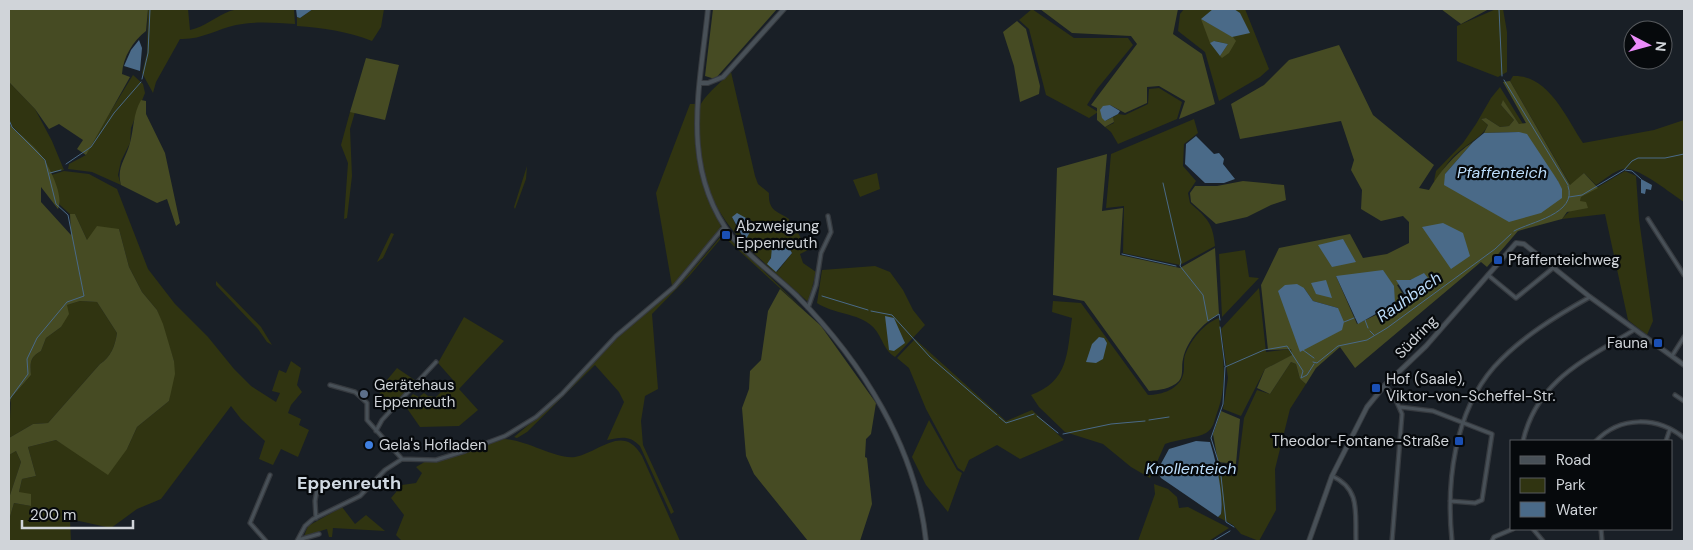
<svg xmlns="http://www.w3.org/2000/svg" width="1693" height="550" font-family="'DM Sans',sans-serif">
  <style>
    .green { fill: #303411; fill-rule: evenodd }
    .forest { fill: #464b23; fill-rule: evenodd }
    .water { fill: #4a6a88 }
    .lines { fill: none; stroke-linecap: round; stroke-linejoin: round }
    .stream { stroke: #4a6a88; stroke-width: 1 }
    .street-casing { stroke: #363a3f; stroke-width: 5.5 }
    .secondary-casing { stroke: #363a3f; stroke-width: 6 }
    .street { stroke: #485057; stroke-width: 3 }
    .secondary { stroke: #485057; stroke-width: 4 }
    .transit-dot { fill: #1a4fb4; stroke: #06090c; stroke-width: 2 }
    .service-dot { fill: #5c6f8a; stroke: #06090c; stroke-width: 2 }
    .shop-dot { fill: #3f7fe0; stroke: #06090c; stroke-width: 2 }
    .labels { text-anchor: middle; dominant-baseline: central; stroke-width: 4.5; stroke-linejoin: round; paint-order: stroke }
    .poi-label { font-size: 15px; fill: #d0d4d9; stroke: #06090c; text-anchor: start }
    .street-label { font-size: 15px; fill: #d0d4d9; stroke: #06090c }
    .water-label { font-size: 16px; font-style: italic; fill: #bddefc; stroke: #06090c }
    .quarter-label { font-size: 18px; font-weight: bold; fill: #d0d9e2; stroke: #06090c }
  </style>
  <rect width="100%" height="100%" fill="#191f26"/>
  <path class="green" d="M148 9H188L190 30C205 27 216 16 230 11 249 5 274 9 294 9L295 24C276 23 255 21 236 25 217 29 201 40 180 39L156 82 153 93 142 73 147 53Z
    M313 9H384L381 27 372 41C347 31 323 28 297 26V17L300 18Z
    M1032 9 1074 38H1128L1133 45 1097 89 1087 105 1098 112 1089 118 1046 95 1029 29 1019 20Z
    M1184 9H1245L1269 69 1260 77 1219 101 1205 52 1178 31 1180 14Z
    M1496 9H1503L1507 32V72L1498 77 1457 61V26Z
    M731 72 755 176 758 184 769 193C768 211 777 211 789 219L793 234 798 233 808 250 800 254 803 263 816 272 809 300 807 301C755 253 704 221 699 144 698 132 696 116 700 106 704 96 723 80 731 72ZM732 217 748 219 755 223 743 240ZM784 243 792 253 777 272 769 262 777 244Z
    M133 75 143 84 145 93 131 128 130 143 121 161 118 175 121 185 92 172 68 169 69 164 86 155 93 140Z
    M1513 76C1548 74 1566 117 1583 143L1654 130 1684 120V202C1671 194 1638 166 1623 169 1614 171 1604 180 1596 185L1584 173 1571 186 1510 81Z
    M9 82 35 109 52 141 64 170 48 174 44 159 9 123Z
    M1500 87 1523 124H1519L1503 101 1501 105 1514 120 1509 126 1500 127 1486 118 1481 119 1488 125C1482 137 1472 141 1462 149 1452 156 1442 169 1437 181H1434L1436 171 1463 143 1476 124 1491 98Z
    M1159 88 1182 102 1177 119 1118 144 1111 132 1105 127 1114 123 1113 117 1118 114 1125 115 1148 104 1149 89Z
    M690 104H696C691 148 699 186 721 225L720 229 672 286 656 193Z
    M350 112H355L350 129 352 176 347 218 344 219 348 163 341 145Z
    M1194 119 1198 133 1184 144 1183 166 1196 181 1188 193 1190 203C1207 218 1213 223 1215 246L1180 265 1123 253 1124 206 1106 208 1111 154Z
    M527 166 526 179 515 209 514 207Z
    M64 171 89 174 117 189 148 269 175 304 208 337 234 369 251 386 276 402 280 393 272 391 279 370 286 373 291 361 301 368 297 385 302 392 291 405 288 413 301 419 299 425 309 430 298 457 281 449 273 465 259 459 265 441 241 419 231 406 161 499 137 509 111 528 70 519 71 541H9V520L14 503 31 506 19 492 22 479 36 476 28 447 56 440 76 452 127 449 137 427 169 401 174 361 157 310 142 292 129 267 119 229 87 240 75 214H70L60 205 51 175Z
    M1625 171 1636 176 1639 219 1653 321 1647 335 1628 320 1605 214 1562 219C1567 212 1579 206 1581 197Z
    M877 173 880 189 860 197 853 180Z
    M391 233 394 234 383 258 377 262Z
    M723 234 730 238 805 311 723 236 691 274 652 314 658 389 645 396 641 421 643 445 674 512 671 514 640 446C630 435 621 437 607 440L624 402 619 392 595 365 527 432 517 438 514 437 564 395 609 345 681 283Z
    M1245 250 1249 277 1259 278 1222 317 1219 254Z
    M875 266 890 272 903 290 913 310 925 325 895 357C883 350 882 335 872 326 858 313 833 314 817 303L822 270Z
    M216 281 261 327 272 345 267 342 258 329 216 285Z
    M1259 288 1266 352 1291 349 1293 355 1265 369 1241 416 1223 409 1228 378 1221 329Z
    M80 301 97 302 117 333C115 346 111 357 100 364L48 423 33 424 9 438 11 398 31 375C30 362 30 357 41 351L46 338 61 327 67 305Z
    M1053 301 1081 303 1148 395C1162 395 1179 389 1183 375 1185 368 1183 361 1185 355 1191 340 1204 323 1219 318 1222 352 1229 381 1217 413 1214 421 1214 428 1206 433 1197 438 1178 439 1165 444L1150 478 1131 467 1103 444 1065 432 1039 407 1031 395C1069 381 1067 353 1072 318L1052 312Z
    M464 317 504 341 459 389 478 410 459 426 420 427 404 404 413 394 419 397 424 393 428 396 436 397 453 380 438 363Z
    M915 339 1006 421 1032 410 1064 440 1020 459 997 445 969 460 964 472 958 468 926 409 909 368 897 358Z
    M1291 362 1296 364 1300 379 1306 384 1290 409 1275 469 1276 510 1259 541 1241 534 1233 525 1218 517 1221 514 1222 507 1217 464 1238 466 1244 418 1257 390 1270 394Z
    M397 368 416 381 388 411 375 402 387 380Z
    M929 420 957 470 962 473 948 512 926 485 912 457Z
    M504 439C527 440 557 460 575 457 600 452 623 423 642 456L680 541H402L396 535 404 515 391 498 402 485 416 483 422 473 416 467 428 460 450 457Z
    M16 451 21 462 9 498V455Z
    M1154 484 1168 489 1177 497 1179 508 1188 507 1229 528 1209 541H1138L1155 494Z
    M342 507 355 524 366 515 385 531 333 528 332 537H329L327 529 304 536 308 526Z"/>
  <path class="forest" d="M9 9H148L146 31C133 41 123 57 122 74L130 77 86 155 77 149 83 140 59 124 49 129 35 109 9 82Z
    M713 9H777L715 79 705 76Z
    M1040 9H1178L1173 34 1202 54 1215 104 1179 119 1185 101 1159 86 1147 87V103L1125 113 1110 105 1105 121 1113 117 1114 122 1105 127 1097 120V108L1091 105 1137 44 1131 36 1072 33Z
    M1441 9H1489L1461 24Z
    M1201 19 1233 37 1236 41 1229 53 1222 58 1220 56 1228 44 1215 41 1210 43Z
    M1017 21 1026 29 1040 86 1039 94 1020 102 1014 66 1003 32Z
    M1339 45 1373 115 1434 165 1419 188 1429 190C1439 173 1454 154 1473 142L1445 174 1558 181 1519 132 1484 133 1488 125 1481 119 1486 118 1500 127 1509 126 1514 120 1501 105 1503 100 1519 124 1526 123 1503 82 1510 81 1570 185 1584 173 1598 188 1581 197 1580 201 1586 202 1588 208 1567 212 1562 219 1518 231 1487 267 1481 262 1355 368 1340 347 1316 368 1306 384 1300 379 1296 364 1291 362 1270 394 1257 388 1265 369 1292 355 1291 349 1268 350 1261 285 1279 248 1350 234 1363 258 1387 254 1409 243V222L1403 216 1381 221 1361 209 1362 190 1351 170 1354 160 1341 121 1240 139 1231 104 1264 85 1289 60ZM1336 276 1380 313 1357 324ZM1415 278 1425 284 1410 298 1404 296 1397 285ZM1304 288 1313 301 1338 308 1300 352Z
    M366 58 399 65 385 120 350 112Z
    M141 100 146 101V114L165 153 180 223 176 226 167 199 157 203 121 185C116 167 126 159 130 143 134 128 133 114 141 100Z
    M9 124C20 135 37 147 45 161 51 171 64 197 58 209L41 187V202L71 235 70 214H75L87 240 97 226 119 229 129 267 142 292 157 310 163 324 174 361 175 374 169 401 137 427 127 449 108 475 56 440 28 447 36 476 22 479 19 492 31 494V506L14 503 9 520V498L21 462 16 451 9 455V438L33 424 48 423 100 364C111 357 115 346 117 333L97 302 80 301 67 305 69 314 61 327 46 338 41 351C30 357 30 362 31 375L11 398 9 408Z
    M1107 154 1102 211 1123 208 1120 255 1180 268 1215 248 1219 314C1203 323 1187 340 1183 359 1181 366 1184 375 1179 381 1171 389 1159 390 1149 391L1084 301 1053 295 1057 168Z
    M1243 181 1284 185 1286 200 1271 205 1247 217 1216 224 1191 202 1190 193 1195 186H1217Z
    M780 289 821 326 876 403 871 434 866 439 865 457 867 458 872 504 860 541H808L754 474 746 456 742 408 749 389 750 371 761 360 768 311Z
    M1221 411 1240 419 1236 464 1218 462 1213 434Z"/>
  <path class="water" d="M296 9H313L300 18 297 17Z
    M1213 9H1234L1240 13 1250 33 1232 37 1201 19Z
    M139 40 142 48 140 71 124 66 131 50Z
    M1214 41 1228 44 1220 56 1210 43Z
    M1110 105 1120 111 1118 114 1105 121 1102 118 1100 110 1103 106Z
    M1519 132 1527 134 1558 181 1562 189V198L1541 213 1509 222 1444 185 1445 174 1473 142 1484 133Z
    M1196 136 1214 154 1219 153 1224 159 1223 164 1235 179 1224 183H1205L1185 164 1186 144Z
    M1641 179 1652 185 1651 190 1646 189 1645 194 1641 193Z
    M737 213 755 223 745 241 732 217Z
    M1443 223 1463 233 1470 256 1451 269 1422 227Z
    M1343 239 1356 262 1332 267 1318 245Z
    M780 243 788 246 792 253 776 272 767 264 771 258 772 247Z
    M1383 270 1394 286 1395 303 1358 324 1336 276Z
    M1424 273 1428 278 1425 284 1410 298H1407L1396 280H1410Z
    M1326 280 1332 298 1316 294 1311 283Z
    M1297 284 1304 288 1313 301 1338 308 1344 322 1342 330 1300 352 1278 291 1285 285Z
    M885 316 894 318 905 343 894 351 889 350Z
    M1099 337 1104 338 1107 343 1103 359 1096 363 1086 362 1092 344Z
    M1196 441 1210 442C1216 461 1224 495 1221 514L1218 517 1161 478 1157 471 1169 449Z"/>
  <g class="lines">
    <path class="stream" d="M1499 9 1502 76
      M142 79 148 53 150 9
      M1504 80 1568 185
      M9 120 12 127 45 160 56 204 68 215 84 296 67 302 37 338 27 359 28 374 9 400
      M66 164 91 147 114 113 141 82
      M1625 170 1632 171 1641 179
      M50 173 61 170
      M1163 183 1181 262 1180 266 1203 295 1208 321 1219 314 1220 320
      M1569 197 1582 195 1624 170 1632 161 1638 158H1665L1684 154
      M1514 231C1530 222 1578 214 1568 186
      M1122 254 1176 266
      M822 296 868 310
      M871 311 892 315 930 357 997 415
      M1365 320 1368 328
      M1344 322 1354 318
      M1220 327 1225 366
      M1370 331 1374 335
      M1303 350 1314 358
      M1313 362 1317 363 1338 346 1367 340 1387 328 1495 249 1511 234
      M1037 416 1058 433
      M999 417 1006 423 1034 414
      M1149 420 1169 417
      M1063 434 1111 424 1145 421
      M1234 527 1226 522 1220 467 1211 438 1223 404 1225 367 1264 350 1287 346 1303 371 1301 378 1307 375 1314 364
      M1213 541 1230 531"/>
    <g class="street-casing">
      <path id="street" d="M1648 219 1684 275
        M1488 275 1516 298 1553 268
        M808 308 816 285 821 253 831 232 828 216
        M1672 356 1684 337
        M330 385 355 392 367 403V420L402 459
        M1385 385 1395 398 1402 414 1392 541
        M1675 395 1684 401
        M1400 407 1433 411 1492 434 1482 500 1475 503 1450 501
        M376 431 382 420 436 362
        M1523 441C1537 380 1585 360 1634 330
        M1596 441C1620 416 1657 416 1684 438
        M1666 441 1670 429
        M1332 476C1361 489 1355 513 1356 541
        M316 518 315 501 318 484
        M1533 529 1543 541
        M1601 529 1602 541
        M298 540 319 534
        M266 541 250 523 270 475
        M297 541 305 526 313 519 360 496 385 470 402 459 436 460 465 451 505 436 536 417 562 394 616 336 674 287 724 227
        M1452 541C1446 483 1454 413 1494 367 1520 338 1556 316 1590 297
        M1492 541 1494 537 1513 529"/>
    </g>
    <g class="secondary-casing">
      <path id="secondary" d="M708 9C700 89 679 167 732 237 752 259 776 276 797 296 862 362 916 447 926 541
        M700 83H708L723 77 784 9
        M1309 541 1332 476 1367 407 1385 385 1426 346 1516 243 1524 244 1590 297 1684 365"/>
    </g>
    <use href="#street" class="street"/>
    <use href="#secondary" class="secondary"/>
  </g>
  <g class="transit-dot">
    <rect x="721" y="230" width="10" height="10" rx="2.5"/>
    <rect x="1493" y="255" width="10" height="10" rx="2.5"/>
    <rect x="1653" y="338" width="10" height="10" rx="2.5"/>
    <rect x="1371" y="383" width="10" height="10" rx="2.5"/>
    <rect x="1454" y="436" width="10" height="10" rx="2.5"/>
  </g>
  <circle class="service-dot" cx="364" cy="394" r="5"/>
  <circle class="shop-dot" cx="369" cy="445" r="5"/>
  <g class="labels">
    <g class="poi-label">
      <text x="736" y="226">Abzweigung<tspan x="736" dy="17">Eppenreuth</tspan></text>
      <text x="1508" y="260">Pfaffenteichweg</text>
      <text x="1648" y="343" text-anchor="end">Fauna</text>
      <text x="1386" y="379">Hof (Saale),<tspan x="1386" dy="17">Viktor-von-Scheffel-Str.</tspan></text>
      <text x="374" y="385">Gerätehaus<tspan x="374" dy="17">Eppenreuth</tspan></text>
      <text x="1449" y="441" text-anchor="end">Theodor-Fontane-Straße</text>
      <text x="379" y="445">Gela's Hofladen</text>
    </g>
    <g class="street-label">
      <text transform="translate(1416 337) rotate(-46)">Südring</text>
    </g>
    <g class="water-label">
      <text x="1502" y="172">Pfaffenteich</text>
      <text transform="translate(1409 297) rotate(-35)">Rauhbach</text>
      <text x="1191" y="468">Knollenteich</text>
    </g>
    <g class="quarter-label">
      <text x="349" y="483">Eppenreuth</text>
    </g>
  </g>
  <rect width="1693" height="550" fill="none" stroke="#d0d4d9" stroke-width="20"/>
  <rect x="1510" y="440" width="162" height="90" fill="#06090c" stroke="#575a5e"/>
  <rect x="1520" y="456" width="25" height="8" fill="#485057" stroke="#575a5e"/>
  <text x="1556" y="465" font-size="15" fill="#d0d4d9">Road</text>
  <rect x="1520" y="478" width="25" height="15" fill="#303411" stroke="#575a5e"/>
  <text x="1556" y="490" font-size="15" fill="#d0d4d9">Park</text>
  <rect x="1520" y="502" width="25" height="15" fill="#4a6a88" stroke="#575a5e"/>
  <text x="1556" y="515" font-size="15" fill="#d0d4d9">Water</text>
  <g transform="translate(1648 45) rotate(96)"><circle r="24" fill="#06090c" stroke="#575a5e"/>
  <path d="M0-4L9 19L0 12L-9 19Z" fill="#ec8cfb"/>
  <text y="-8" font-size="14" font-weight="bold" text-anchor="middle" fill="#d0d4d9">N</text>
  </g>
  <path d="M22 520v8h111v-8" fill="none" stroke="#d0d4d9" stroke-width="2.5"/>
  <text x="30" y="520" font-size="15" fill="#d0d4d9" stroke="#06090c" stroke-width="4" paint-order="stroke">200 m</text>
</svg>
